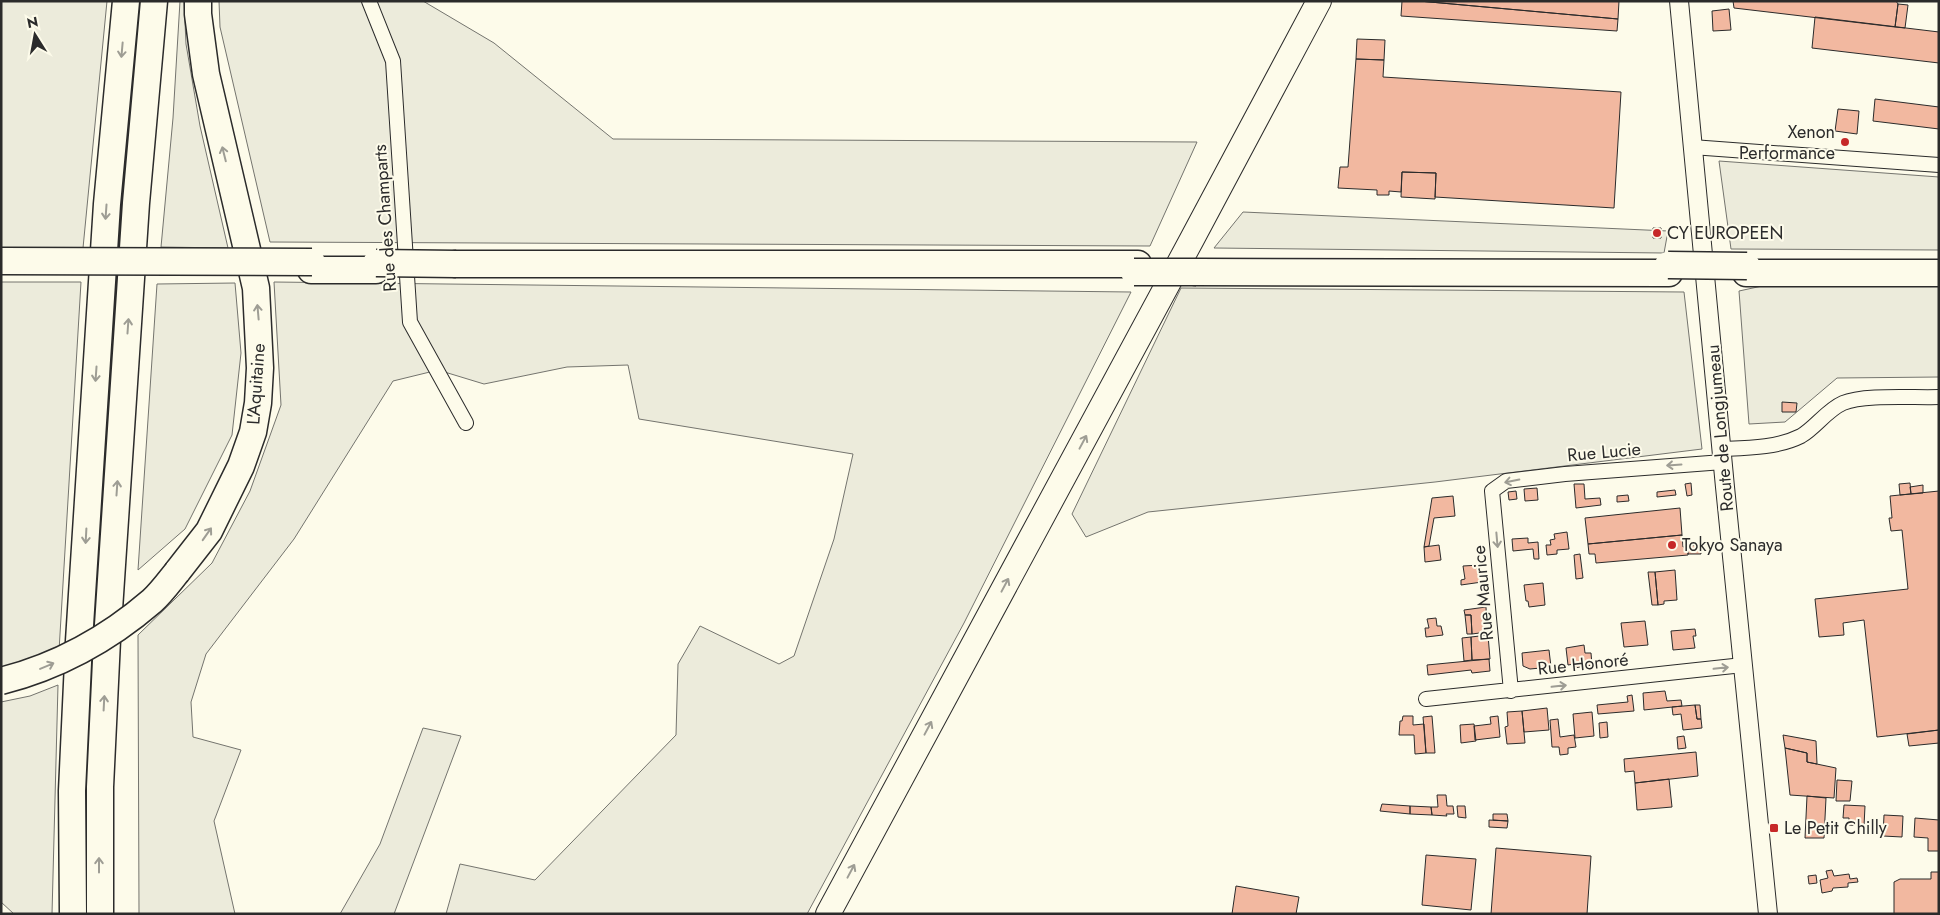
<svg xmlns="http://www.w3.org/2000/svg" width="1940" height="915" font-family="Jost,sans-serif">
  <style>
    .green { fill: #ecebdb; stroke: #74746e }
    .building { fill: #f2b8a0; stroke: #2b2b2b }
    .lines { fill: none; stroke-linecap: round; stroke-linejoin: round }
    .minor-casing { stroke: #2b2b2b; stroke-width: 16 }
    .tertiary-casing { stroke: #2b2b2b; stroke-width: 20 }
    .trunk-casing { stroke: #2b2b2b; stroke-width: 26 }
    .motorway-casing { stroke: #2b2b2b; stroke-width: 29 }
    .minor { stroke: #fdfbea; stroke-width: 14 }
    .tertiary { stroke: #fdfbea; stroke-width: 18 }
    .trunk { stroke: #fdfbea; stroke-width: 24 }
    .motorway { stroke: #fdfbea; stroke-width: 26 }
    .motorway-bridge-casing { stroke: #2b2b2b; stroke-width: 29; stroke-linecap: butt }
    .motorway-bridge { stroke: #fdfbea; stroke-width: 26 }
    .oneway { stroke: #9e9d94 }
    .poi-dot { fill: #c62828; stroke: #fdfbea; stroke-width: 2 }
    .labels { text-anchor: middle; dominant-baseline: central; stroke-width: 4; stroke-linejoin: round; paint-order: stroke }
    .poi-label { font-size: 18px; fill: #2b2b2b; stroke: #fdfbea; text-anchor: start }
    .street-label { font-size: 18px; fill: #2b2b2b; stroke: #fdfbea }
  </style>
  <rect width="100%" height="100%" fill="#fdfbea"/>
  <path class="green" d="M1 1H107L83 248 1 249Z
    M180 1H184L186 44 200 126 228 248 161 247 173 118Z
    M219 1H423L494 43 613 139 1197 142 1150 246 270 242 220 27Z
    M1719 161 1939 177V250L1731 249Z
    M1243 212 1668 231 1664 253 1214 248Z
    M1 282H81L59 651 28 663 1 667Z
    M274 282 1131 292 964 623 807 914H446L460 864 535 880 676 735 678 664 700 626 779 664 794 656 834 539 853 454 639 419 628 365 567 367 484 384 438 370 393 381 294 539 206 654 191 702 193 737 241 750 214 821 235 914H139L138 635 212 563 250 491 281 405Z
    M235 283 241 353 232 435 185 529 138 570 157 284Z
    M1762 286H1939V377L1837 378 1785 422 1749 424 1739 291Z
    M1181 288 1684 292 1702 449 1435 482 1148 512 1086 537 1072 514Z
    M58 685 52 914H14L1 902V702L30 696Z
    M423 728 461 736 394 914H340L380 844Z"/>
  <path class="building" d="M1402 1H1419L1618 19 1617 31 1401 16Z
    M1419 1H1619L1618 19Z
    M1733 1H1896L1898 4 1895 27 1734 8Z
    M1898 4 1908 5 1905 28 1895 27Z
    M1729 9 1731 30 1713 31 1712 11Z
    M1815 17 1939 32V63L1812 48Z
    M1357 39 1385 40 1384 60 1356 59Z
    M1356 59 1384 60 1383 77 1621 92 1614 208 1435 197 1436 173 1402 172 1401 192 1389 191V195H1377V190L1338 188 1340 167H1348Z
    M1875 99 1939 107V129L1873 121Z
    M1838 109 1859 111 1857 134 1835 131Z
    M1402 172 1436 173 1435 199 1401 197Z
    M1653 228H1661V238H1653Z
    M1782 402 1797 403 1796 412H1782Z
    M1691 483 1692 495 1687 496 1685 484Z
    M1910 483 1911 494 1900 495 1899 484Z
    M1574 484H1584L1585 499 1600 498 1601 505 1576 508Z
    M1923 485V493L1911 494 1910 487Z
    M1537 488 1538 500 1525 501 1524 489Z
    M1675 490 1676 495 1657 497V492Z
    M1516 491 1517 499 1509 500 1508 492Z
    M1939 491V730L1877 737 1864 620 1843 623 1844 635 1819 637 1815 599 1908 589 1902 530 1891 531 1889 518H1892L1890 496Z
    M1628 495 1629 501 1617 502V496Z
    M1453 496 1455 516 1434 518 1429 546 1424 547 1432 498Z
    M1680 508 1682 535 1588 544 1585 518Z
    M1567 532 1569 549 1557 550V554L1547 555 1546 545H1551L1550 540 1555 539 1554 534Z
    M1682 535 1683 547 1688 546V555L1596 563 1595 554H1589L1588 544Z
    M1528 538V543L1538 542 1539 559H1534L1533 549 1513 551 1512 539Z
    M1439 545 1441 560 1425 562 1424 547Z
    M1700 545 1701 554H1688V546Z
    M1580 554 1583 578 1576 579 1574 555Z
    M1480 565 1482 582 1461 585V580L1465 579 1463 566Z
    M1675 570 1677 600 1664 601V604L1658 605 1655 572Z
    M1648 572H1655L1658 605H1652Z
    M1543 583 1545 605 1529 607 1528 601H1526L1524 585Z
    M1486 607 1487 632 1472 634 1471 615H1465L1464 610Z
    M1465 615H1471L1472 634H1467Z
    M1436 618 1437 626H1441L1443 635 1426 637 1425 628H1429L1427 619Z
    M1645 621 1648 645 1624 647 1621 623Z
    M1695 629 1696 636H1693L1695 648 1673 650 1671 631Z
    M1488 635 1490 659 1472 660 1471 637Z
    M1471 637 1472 660 1464 661 1462 638Z
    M1584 645 1585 653H1591L1592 665 1586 666 1585 663 1579 664 1580 667 1574 668V664L1568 665 1566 648Z
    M1549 650 1551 667 1530 669 1523 666 1522 653Z
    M1489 659 1490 671 1472 673 1471 670 1428 675 1427 665Z
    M1665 691 1667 701 1681 700 1682 706 1644 710 1643 693Z
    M1632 695 1634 711 1598 714 1597 705 1628 702 1627 696Z
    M1695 705H1700L1701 719H1697Z
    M1695 705 1697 719H1701L1702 728 1683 730 1681 714 1673 715 1672 707Z
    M1547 708 1549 730 1524 732 1522 711Z
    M1522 711 1525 743 1507 744 1505 727 1508 726 1507 712Z
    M1592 712 1594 736 1575 738 1573 714Z
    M1403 716H1413V725L1424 724 1426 753 1415 754 1414 735H1399L1400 721H1402Z
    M1432 716 1435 753H1426L1423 717Z
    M1498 716 1500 737 1475 740 1474 726 1491 724 1490 717Z
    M1558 719 1560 737 1574 735 1576 747 1568 748V754L1560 755 1559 747H1552L1550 720Z
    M1607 722 1608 737 1600 738 1599 723Z
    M1474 724 1476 741 1461 743 1460 725Z
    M1939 730V743L1909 746 1907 734Z
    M1783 735 1816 741 1817 764 1807 762V753L1785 748Z
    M1684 736 1686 748 1678 749 1677 737Z
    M1785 748 1807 753V762L1836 768 1834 798 1790 795Z
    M1696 752 1698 776 1635 783 1634 771 1625 772 1624 759Z
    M1669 779 1672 807 1637 810 1635 783Z
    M1837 780 1852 781 1850 801H1836Z
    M1437 795H1446L1447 806H1453L1454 814H1446L1447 816 1432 815 1431 807H1438Z
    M1807 796 1826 798 1824 838H1805Z
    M1382 804 1410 806V814L1380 811Z
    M1844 805 1865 806 1864 826 1849 825V818H1843Z
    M1410 806 1431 807 1432 815 1410 814Z
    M1457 806H1465L1466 818 1458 817Z
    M1493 814H1507L1508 821 1493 820Z
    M1884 815 1903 816 1902 837 1883 836Z
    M1915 818 1939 820V851H1928V838L1914 837Z
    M1489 820 1508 821 1507 828 1489 827Z
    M1496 848 1591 856 1587 914H1491Z
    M1426 855 1476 859 1471 910 1422 905Z
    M1832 870 1834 876 1849 874 1850 879 1857 878 1858 882 1848 883V887L1833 888 1832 891 1822 893 1820 880 1828 878 1826 871Z
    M1931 872H1939V914H1894V882L1900 879H1931Z
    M1816 875 1817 883 1809 884 1808 876Z
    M1236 886 1299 897 1296 914H1232Z"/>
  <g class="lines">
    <g class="minor-casing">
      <path id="minor" d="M369 1 393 61 410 322 466 423
        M1692 147 1939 165
        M1722 449C1747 448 1777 448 1801 436 1816 427 1827 410 1843 403 1864 394 1914 398 1939 397
        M1511 691 1492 491 1506 481 1565 474 1723 462
        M1426 699 1743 665"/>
    </g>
    <g class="tertiary-casing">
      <path id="tertiary" d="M1679 1 1725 487 1768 914"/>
    </g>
    <g class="trunk-casing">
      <path id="trunk" d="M828 914 1191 241 1319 1"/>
    </g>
    <g class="motorway-casing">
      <path id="motorway" d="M456 264H1138
        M311 270H376
        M1196 272 1669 273
        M1746 273H1939
        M177 572 209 531 241 466 253 432 258 403 260 368 256 288 206 74 198 14V1
        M73 914 72 791 79 641 107 204 126 1
        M100 914V787L107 640 136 203 154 1"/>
    </g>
    <use href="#minor" class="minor"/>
    <use href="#tertiary" class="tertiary"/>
    <use href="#trunk" class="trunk"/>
    <use href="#motorway" class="motorway"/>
    <g class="motorway-bridge-casing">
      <path id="motorway-bridge" d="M1 261 312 262
        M376 263 456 264
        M1668 265 1747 266
        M1134 272H1196
        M1 681C56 667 108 639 152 601 161 593 169 582 177 572"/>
    </g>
    <use href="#motorway-bridge" class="motorway-bridge"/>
  </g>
  <defs><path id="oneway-shaft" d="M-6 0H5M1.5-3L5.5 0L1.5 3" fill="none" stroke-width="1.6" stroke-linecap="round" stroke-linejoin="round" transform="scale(1.25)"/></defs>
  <g class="oneway">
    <use href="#oneway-shaft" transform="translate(122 50) rotate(95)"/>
    <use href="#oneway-shaft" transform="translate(224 154) rotate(-104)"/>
    <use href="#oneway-shaft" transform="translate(106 212) rotate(94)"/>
    <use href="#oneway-shaft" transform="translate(258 312) rotate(-95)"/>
    <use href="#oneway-shaft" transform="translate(128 326) rotate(-86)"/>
    <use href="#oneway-shaft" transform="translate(96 374) rotate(94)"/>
    <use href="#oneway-shaft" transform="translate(1083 442) rotate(-62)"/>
    <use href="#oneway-shaft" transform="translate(1674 465) rotate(176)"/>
    <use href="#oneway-shaft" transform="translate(1512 481) rotate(169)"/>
    <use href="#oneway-shaft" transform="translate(117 488) rotate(-86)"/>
    <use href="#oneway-shaft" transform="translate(207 534) rotate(-55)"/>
    <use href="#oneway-shaft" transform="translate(86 536) rotate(93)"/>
    <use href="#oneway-shaft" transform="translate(1497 540) rotate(85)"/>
    <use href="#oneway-shaft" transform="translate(1005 585) rotate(-62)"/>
    <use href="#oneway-shaft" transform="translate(47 666) rotate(-23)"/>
    <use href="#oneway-shaft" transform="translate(1721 668) rotate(-6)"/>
    <use href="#oneway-shaft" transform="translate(1559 686) rotate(-6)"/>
    <use href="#oneway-shaft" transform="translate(104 703) rotate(-87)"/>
    <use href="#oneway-shaft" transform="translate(928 728) rotate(-62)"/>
    <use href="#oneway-shaft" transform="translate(99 865) rotate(-90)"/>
    <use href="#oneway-shaft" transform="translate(851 871) rotate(-62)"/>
  </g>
  <g class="poi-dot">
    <circle cx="1845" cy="142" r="5"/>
    <circle cx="1657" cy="233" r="5"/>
    <circle cx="1672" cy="545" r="5"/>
    <rect x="1769" y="823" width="10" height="10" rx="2.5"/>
  </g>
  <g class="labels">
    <g class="poi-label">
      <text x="1835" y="132" text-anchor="end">Xenon<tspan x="1835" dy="21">Performance</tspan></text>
      <text x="1667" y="233">CY EUROPEEN</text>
      <text x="1682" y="545">Tokyo Sanaya</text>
      <text x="1784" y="828">Le Petit Chilly</text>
    </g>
    <g class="street-label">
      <text transform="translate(385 218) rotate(-94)">Rue des Champarts</text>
      <text transform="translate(256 384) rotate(-86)">L'Aquitaine</text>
      <text transform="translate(1720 428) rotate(-95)">Route de Longjumeau</text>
      <text transform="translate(1604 452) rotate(-5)">Rue Lucie</text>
      <text transform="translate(1483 593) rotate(-95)">Rue Maurice</text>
      <text transform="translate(1583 664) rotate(-6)">Rue Honoré</text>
    </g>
  </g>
  <rect width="1940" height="915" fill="none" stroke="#2b2b2b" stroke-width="5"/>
  <g transform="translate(35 35) rotate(349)" stroke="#fdfbea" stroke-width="4" paint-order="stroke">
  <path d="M0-4L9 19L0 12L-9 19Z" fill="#2b2b2b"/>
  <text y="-8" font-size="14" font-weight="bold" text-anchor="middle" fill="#2b2b2b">N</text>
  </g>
</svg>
